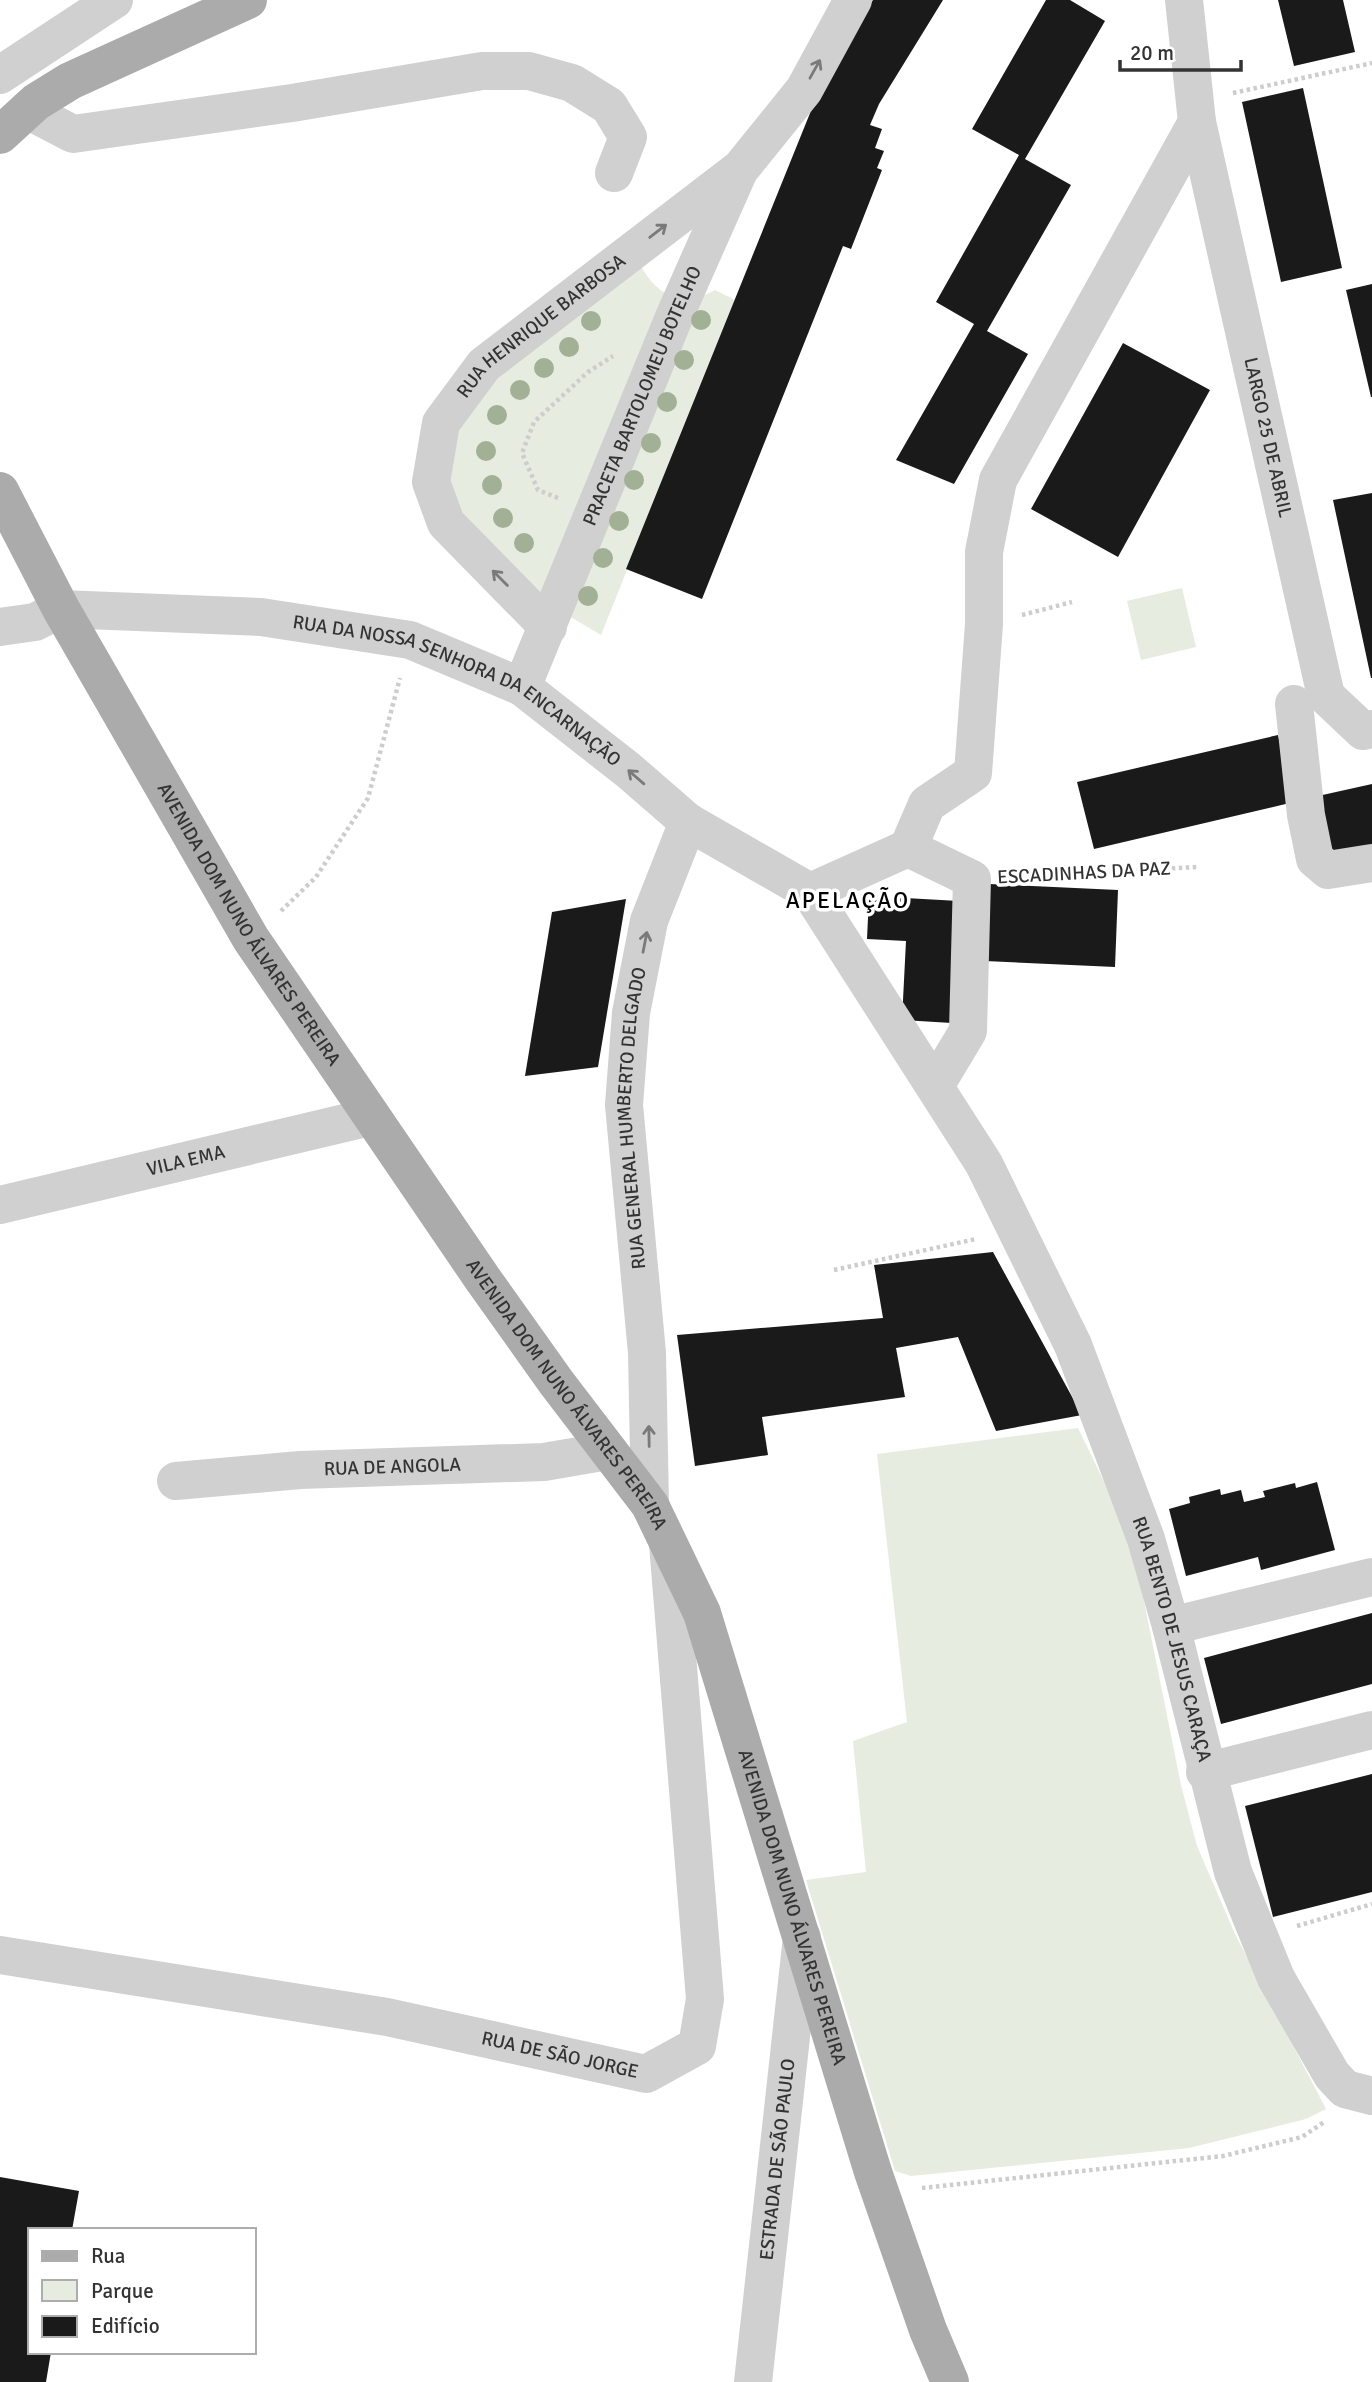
<svg xmlns="http://www.w3.org/2000/svg" width="1372" height="2382" font-family="Signika,sans-serif">
  <style>
    .green { fill: #e6ecdf }
    .building { fill: #1a1a1a }
    .lines { fill: none; stroke-linecap: round; stroke-linejoin: round }
    .path { stroke: #cdcdcd; stroke-width: 4.5; stroke-dasharray: 3.5 3.5; stroke-linecap: butt }
    .minor { stroke: #d0d0d0; stroke-width: 38 }
    .major { stroke: #ababab; stroke-width: 38 }
    .tree { fill: #a2b095 }
    .oneway { stroke: #7a7a7a }
    .labels { text-anchor: middle; dominant-baseline: central; stroke-width: 7; stroke-linejoin: round; paint-order: stroke }
    .street-label { font-size: 19px; fill: #333; stroke: #fff }
    .quarter-label { font-size: 23px; letter-spacing: 2px; fill: #000; stroke: #fff }
  </style>
  <rect width="100%" height="100%" fill="#fff"/>
  <path class="green" d="M640 264C656 296 683 308 715 290L735 300 601 635 542 600 453 513 444 466 476 387Z
    M1182 588 1196 647 1141 660 1127 601Z
    M1078 1428 1131 1537 1181 1785 1197 1846 1235 1934 1326 2109 1306 2119 1189 2148 911 2176 895 2171 806 1880 866 1872 853 1741 907 1722 877 1454Z"/>
  <path class="building" d="M873 0H943L879 104 870 125 882 129 875 148 884 151 877 168 882 170 851 249 843 246 702 599 626 569 823 81Z
    M1046 0H1070L1105 21 1025 159 1071 185 987 331 1028 354 954 484 896 460 974 324 936 302 1019 155 972 129Z
    M1278 0H1343L1355 52 1294 66Z
    M1303 88 1342 268 1281 282 1242 102Z
    M1372 284V397H1371L1346 290Z
    M1123 343 1210 390 1118 557 1031 509Z
    M1372 493V678H1371L1333 500Z
    M1278 735 1294 802 1094 849 1077 782Z
    M1372 784V848L1333 858 1318 796Z
    M989 884 1118 890 1115 967 985 961Z
    M869 896 959 901 952 1023 902 1020 906 941 867 939Z
    M626 899 598 1067 525 1076 552 912Z
    M993 1252 1082 1415 996 1431 958 1337 896 1348 905 1397 762 1417 768 1455 695 1466 677 1335 883 1318 874 1265Z
    M1317 1482 1335 1550 1261 1570 1258 1557 1186 1576 1169 1509 1190 1503 1189 1497 1220 1489 1221 1495 1241 1490 1244 1502 1265 1497 1263 1491 1295 1483 1296 1488Z
    M1372 1613V1684L1221 1724 1204 1658Z
    M1372 1774V1892L1273 1917 1245 1806Z
    M0 2177 79 2191 72 2230H30V2352H51L46 2382H0Z"/>
  <g class="lines">
    <path class="path" d="M1233 93 1372 63
      M558 498 538 490 522 453 534 422 588 372 613 356
      M1022 615 1072 602
      M1011 877 1197 867
      M281 911 316 877 368 798 400 678
      M834 1270 976 1239
      M1297 1926 1372 1904
      M922 2188 1223 2156 1302 2137 1324 2122"/>
    <g class="minor">
      <path id="s1" d="M1184 0 1197 122 1326 696 1363 731 1372 729"/>
      <path d="M0 75 114 0"/>
      <path d="M27 110 73 134 292 103 482 71H529L572 83 609 106 628 137 614 173"/>
      <path id="s2" d="M0 627 35 622 61 609 261 617 410 640 522 687 628 770 688 822 810 892 984 1164 1073 1345 1146 1539 1171 1626 1233 1872 1276 1978 1332 2075 1345 2089 1372 2096"/>
      <path id="s3" d="M548 627 446 523 431 482 441 423 484 365 741 168 804 90 853 0"/>
      <path id="s4" d="M522 687 675 315 738 173"/>
      <path d="M1294 704 1306 815 1315 859 1328 870 1372 863"/>
      <path d="M908 848 927 804 973 773 984 624V552L998 480 1197 122"/>
      <path d="M810 892 908 848 972 879 968 1031 935 1086"/>
      <path id="s5" d="M0 1205 370 1117"/>
      <path id="s6" d="M176 1481 300 1470 544 1462 608 1451"/>
      <path id="s7" d="M650 1505 647 1353 624 1105 631 1013 649 921 688 822"/>
      <path d="M1171 1626 1372 1577"/>
      <path d="M1205 1772 1372 1730"/>
      <path id="s8" d="M0 1955 387 2017 646 2074 697 2046 705 1999 668 1544"/>
      <path id="s9" d="M753 2382 802 1937"/>
    </g>
    <g class="major">
      <path d="M0 135 36 102 70 81 248 0"/>
      <path id="s10" d="M0 491 61 609 251 939 482 1278 556 1382 650 1505 702 1613 873 2172 928 2330 950 2382"/>
    </g>
  </g>
  <g class="tree">
    <circle cx="701" cy="320" r="10"/>
    <circle cx="591" cy="321" r="10"/>
    <circle cx="569" cy="347" r="10"/>
    <circle cx="684" cy="360" r="10"/>
    <circle cx="544" cy="368" r="10"/>
    <circle cx="520" cy="390" r="10"/>
    <circle cx="667" cy="402" r="10"/>
    <circle cx="497" cy="415" r="10"/>
    <circle cx="651" cy="443" r="10"/>
    <circle cx="486" cy="451" r="10"/>
    <circle cx="634" cy="480" r="10"/>
    <circle cx="492" cy="485" r="10"/>
    <circle cx="503" cy="518" r="10"/>
    <circle cx="619" cy="521" r="10"/>
    <circle cx="524" cy="543" r="10"/>
    <circle cx="603" cy="558" r="10"/>
    <circle cx="588" cy="596" r="10"/>
  </g>
  <defs><path id="oneway-shaft" d="M-6 0H5M1.5-3L5.5 0L1.5 3" fill="none" stroke-width="1.6" stroke-linecap="round" stroke-linejoin="round" transform="scale(1.75)"/></defs>
  <g class="oneway">
    <use href="#oneway-shaft" transform="translate(815 69) rotate(-61)"/>
    <use href="#oneway-shaft" transform="translate(658 231) rotate(-38)"/>
    <use href="#oneway-shaft" transform="translate(500 578) rotate(-135)"/>
    <use href="#oneway-shaft" transform="translate(636 777) rotate(-139)"/>
    <use href="#oneway-shaft" transform="translate(645 942) rotate(-79)"/>
    <use href="#oneway-shaft" transform="translate(649 1436) rotate(-91)"/>
  </g>
  <g class="labels">
    <g class="street-label">
      <text stroke="none"><textPath href="#s3" startOffset="390">RUA HENRIQUE BARBOSA</textPath></text>
      <text stroke="none"><textPath href="#s4" startOffset="315">PRACETA BARTOLOMEU BOTELHO</textPath></text>
      <text stroke="none"><textPath href="#s1" startOffset="446">LARGO 25 DE ABRIL</textPath></text>
      <text stroke="none"><textPath href="#s2" startOffset="478">RUA DA NOSSA SENHORA DA ENCARNAÇÃO</textPath></text>
      <text transform="translate(1084 873) rotate(-3)">ESCADINHAS DA PAZ</text>
      <text stroke="none"><textPath href="#s10" startOffset="500">AVENIDA DOM NUNO ÁLVARES PEREIRA</textPath></text>
      <text stroke="none"><textPath href="#s7" startOffset="388">RUA GENERAL HUMBERTO DELGADO</textPath></text>
      <text stroke="none"><textPath href="#s5" startOffset="191">VILA EMA</textPath></text>
      <text stroke="none"><textPath href="#s10" startOffset="1068">AVENIDA DOM NUNO ÁLVARES PEREIRA</textPath></text>
      <text stroke="none"><textPath href="#s6" startOffset="217">RUA DE ANGOLA</textPath></text>
      <text stroke="none"><textPath href="#s2" startOffset="1727">RUA BENTO DE JESUS CARAÇA</textPath></text>
      <text stroke="none"><textPath href="#s10" startOffset="1634">AVENIDA DOM NUNO ÁLVARES PEREIRA</textPath></text>
      <text stroke="none"><textPath href="#s8" startOffset="569">RUA DE SÃO JORGE</textPath></text>
      <text stroke="none"><textPath href="#s9" startOffset="224">ESTRADA DE SÃO PAULO</textPath></text>
    </g>
    <g class="quarter-label">
      <text x="848" y="900">APELAÇÃO</text>
    </g>
  </g>
  <rect x="28" y="2228" width="228" height="126" fill="#ffffff" stroke="#adadad" stroke-width="2"/>
  <rect x="42" y="2251" width="35" height="10" fill="#ababab" stroke="#adadad" stroke-width="2"/>
  <text x="91" y="2263" font-size="21" fill="#333333">Rua</text>
  <rect x="42" y="2280" width="35" height="21" fill="#e6ecdf" stroke="#adadad" stroke-width="2"/>
  <text x="91" y="2298" font-size="21" fill="#333333">Parque</text>
  <rect x="42" y="2316" width="35" height="21" fill="#1a1a1a" stroke="#adadad" stroke-width="2"/>
  <text x="91" y="2333" font-size="21" fill="#333333">Edifício</text>
  <path d="M1120 60v10h121v-10" fill="none" stroke="#333333" stroke-width="3.5"/>
  <text x="1130" y="60" font-size="21" fill="#333333" stroke="#ffffff" stroke-width="5" paint-order="stroke">20 m</text>
</svg>
